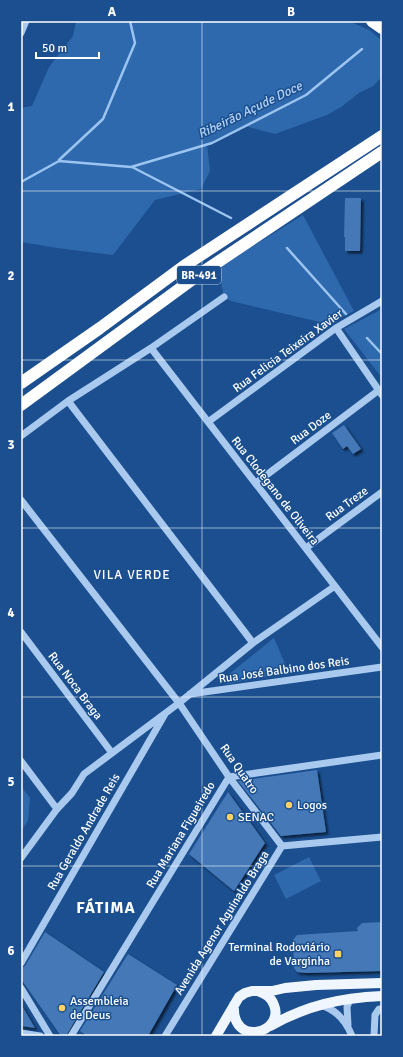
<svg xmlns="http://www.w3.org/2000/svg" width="403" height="1057" font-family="Signika,sans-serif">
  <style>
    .green { fill: #2e69ad }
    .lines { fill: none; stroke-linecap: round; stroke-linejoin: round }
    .stream { stroke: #9cc4f0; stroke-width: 2.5 }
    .building { fill: #4478b7; filter: url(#shadow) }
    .minor { stroke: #a9c9ee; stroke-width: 7 }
    .major { stroke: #f0f6ff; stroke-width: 10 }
    .highway { stroke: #fff; stroke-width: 12 }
    .grid { fill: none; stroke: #fff; stroke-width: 1; stroke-opacity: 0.55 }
    .poi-dot { fill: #ffd166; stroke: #1b4f8f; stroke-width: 1.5 }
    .labels { text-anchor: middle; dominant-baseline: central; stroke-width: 3; stroke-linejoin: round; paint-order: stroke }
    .shield { fill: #1b4f8f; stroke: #bbcadd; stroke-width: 1 }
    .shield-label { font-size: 11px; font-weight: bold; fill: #fff }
    .street-label { font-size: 12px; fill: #fff; stroke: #1b4f8f }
    .poi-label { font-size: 12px; fill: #fff; stroke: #1b4f8f; text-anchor: start }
    .water-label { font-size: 13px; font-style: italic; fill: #b5d3f5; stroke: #1b4f8f }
    .neighbourhood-label { font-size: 13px; letter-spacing: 1px; fill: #fff; stroke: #1b4f8f }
    .district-label { font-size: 16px; font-weight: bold; letter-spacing: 1px; fill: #fff; stroke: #1b4f8f }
    .neatline { fill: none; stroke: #fff; stroke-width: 1.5 }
    .grid-label { font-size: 13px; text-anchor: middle; font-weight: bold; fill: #fff }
  </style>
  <defs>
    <filter id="shadow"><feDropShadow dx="2.5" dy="2.5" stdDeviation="1" flood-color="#0009"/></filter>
  </defs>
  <rect width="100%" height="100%" fill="#1b4f8f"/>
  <path class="green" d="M76 21H349L371 31 382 41V77L373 86 359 93 341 107 327 115 275 134 245 126 207 144 210 171 201 189 155 200 113 255 57 248 21 242V108L32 106 49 67 73 36Z
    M303 215 354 311 328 324 231 301 224 297 218 268Z
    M380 310 382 312V378L344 329Z
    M274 638 289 673 227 684 224 678Z
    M21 786 30 798 28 821 21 831Z
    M309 857 321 881 286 899 274 875Z"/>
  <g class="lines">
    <path class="stream" d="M59 160 103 119 135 43 130 21
      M132 167 231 218
      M21 182 59 161 131 167 212 143 306 95 362 49
      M287 248 346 314
      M367 338 382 354"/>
  </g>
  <path class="building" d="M345 198H361L360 251H345V237H344Z
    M344 425 361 449 353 454 347 446 343 449 332 433Z
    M317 770 326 832 281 836 238 781Z
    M228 792 265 843 234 891 189 854Z
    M382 922V971L306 973 297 972 294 968 293 940 297 935 358 931 357 928 362 923Z
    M45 932 104 972 66 1036H61L21 979V968L25 966Z
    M128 954 177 985 148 1036H87L80 1031Z
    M21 1004 35 1028 21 1026Z"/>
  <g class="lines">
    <path class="minor" d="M21 33 26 21
      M336 328 382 395
      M151 348 382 647
      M68 401 253 643
      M208 422 336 328 382 301
      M21 436 68 401 151 348 224 297
      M256 483 379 390
      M21 500 179 703 229 777 282 846
      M306 548 382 492
      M21 632 112 753
      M190 694 382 667
      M21 761 57 809
      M21 858 57 809 72 793 84 774 179 703 253 643 335 586
      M21 963 165 714
      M21 988 50 1036
      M320 1005C335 1009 346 1021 352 1036
      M348 1025 347 1007 350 999
      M21 1033 40 1036
      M71 1036 229 777 382 755
      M165 1036 282 846 382 837
      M374 1036 375 1015 379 1009H382"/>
    <path class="major" d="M234 1005C231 1048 285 1033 274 1005 271 997 266 994 258 991
      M270 1026C308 1005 340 998 382 996
      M216 1036 239 997 245 993 252 991H272L285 988 316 985 382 983"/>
    <path class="highway" d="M372 21 382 28
      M21 383 100 328 184 266 382 136
      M21 405 197 276 382 152"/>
  </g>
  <path class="grid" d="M202 21V1036M21 191H382M21 360H382M21 528H382M21 697H382M21 866H382"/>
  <g class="poi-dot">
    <circle cx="289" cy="805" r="4"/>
    <circle cx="230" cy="817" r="4"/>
    <rect x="334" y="950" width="8" height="8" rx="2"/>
    <circle cx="62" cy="1008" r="4"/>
  </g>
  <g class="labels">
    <rect class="shield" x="177" y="266" width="44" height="18" rx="3"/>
    <g class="shield-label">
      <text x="199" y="275">BR-491</text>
    </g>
    <g class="street-label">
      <text transform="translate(288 351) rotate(-36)">Rua Felicia Teixeira Xavier</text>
      <text transform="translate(311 428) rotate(-37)">Rua Doze</text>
      <text transform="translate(275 491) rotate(52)">Rua Clodegano de Oliveira</text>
      <text transform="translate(347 504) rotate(-36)">Rua Treze</text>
      <text transform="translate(284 670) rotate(-8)">Rua José Balbino dos Reis</text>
      <text transform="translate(75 686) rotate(53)">Rua Noca Braga</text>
      <text transform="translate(239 769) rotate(55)">Rua Quatro</text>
      <text transform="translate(84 832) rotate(-60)">Rua Geraldo Andrade Reis</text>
      <text transform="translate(181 835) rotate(-59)">Rua Mariana Figueiredo</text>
      <text transform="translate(222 923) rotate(-58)">Avenida Agenor Aguinaldo Braga</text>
    </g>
    <g class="poi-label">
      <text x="297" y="805">Logos</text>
      <text x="238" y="817">SENAC</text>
      <text x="330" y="947" text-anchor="end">Terminal Rodoviário<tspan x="330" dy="14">de Varginha</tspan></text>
      <text x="70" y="1001">Assembleia<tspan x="70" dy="14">de Deus</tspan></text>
    </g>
    <g class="water-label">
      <text transform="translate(250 110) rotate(-26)">Ribeirão Açude Doce</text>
    </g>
    <g class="neighbourhood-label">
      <text x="132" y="575">VILA VERDE</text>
    </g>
    <g class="district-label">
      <text x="106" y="908">FÁTIMA</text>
    </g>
  </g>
  <rect width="403" height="1057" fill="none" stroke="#1b4f8f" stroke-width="44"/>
  <path d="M36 52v6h63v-6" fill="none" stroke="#ffffff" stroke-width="2"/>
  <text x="42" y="52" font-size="12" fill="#ffffff" stroke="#1b4f8f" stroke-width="3" paint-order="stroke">50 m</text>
  <rect x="22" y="22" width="359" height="1013" class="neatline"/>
  <g class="grid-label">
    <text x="112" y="16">A</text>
    <text x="291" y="16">B</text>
    <text x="11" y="111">1</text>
    <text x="11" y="280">2</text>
    <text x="11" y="449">3</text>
    <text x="11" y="617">4</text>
    <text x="11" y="786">5</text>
    <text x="11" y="955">6</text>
  </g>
</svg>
